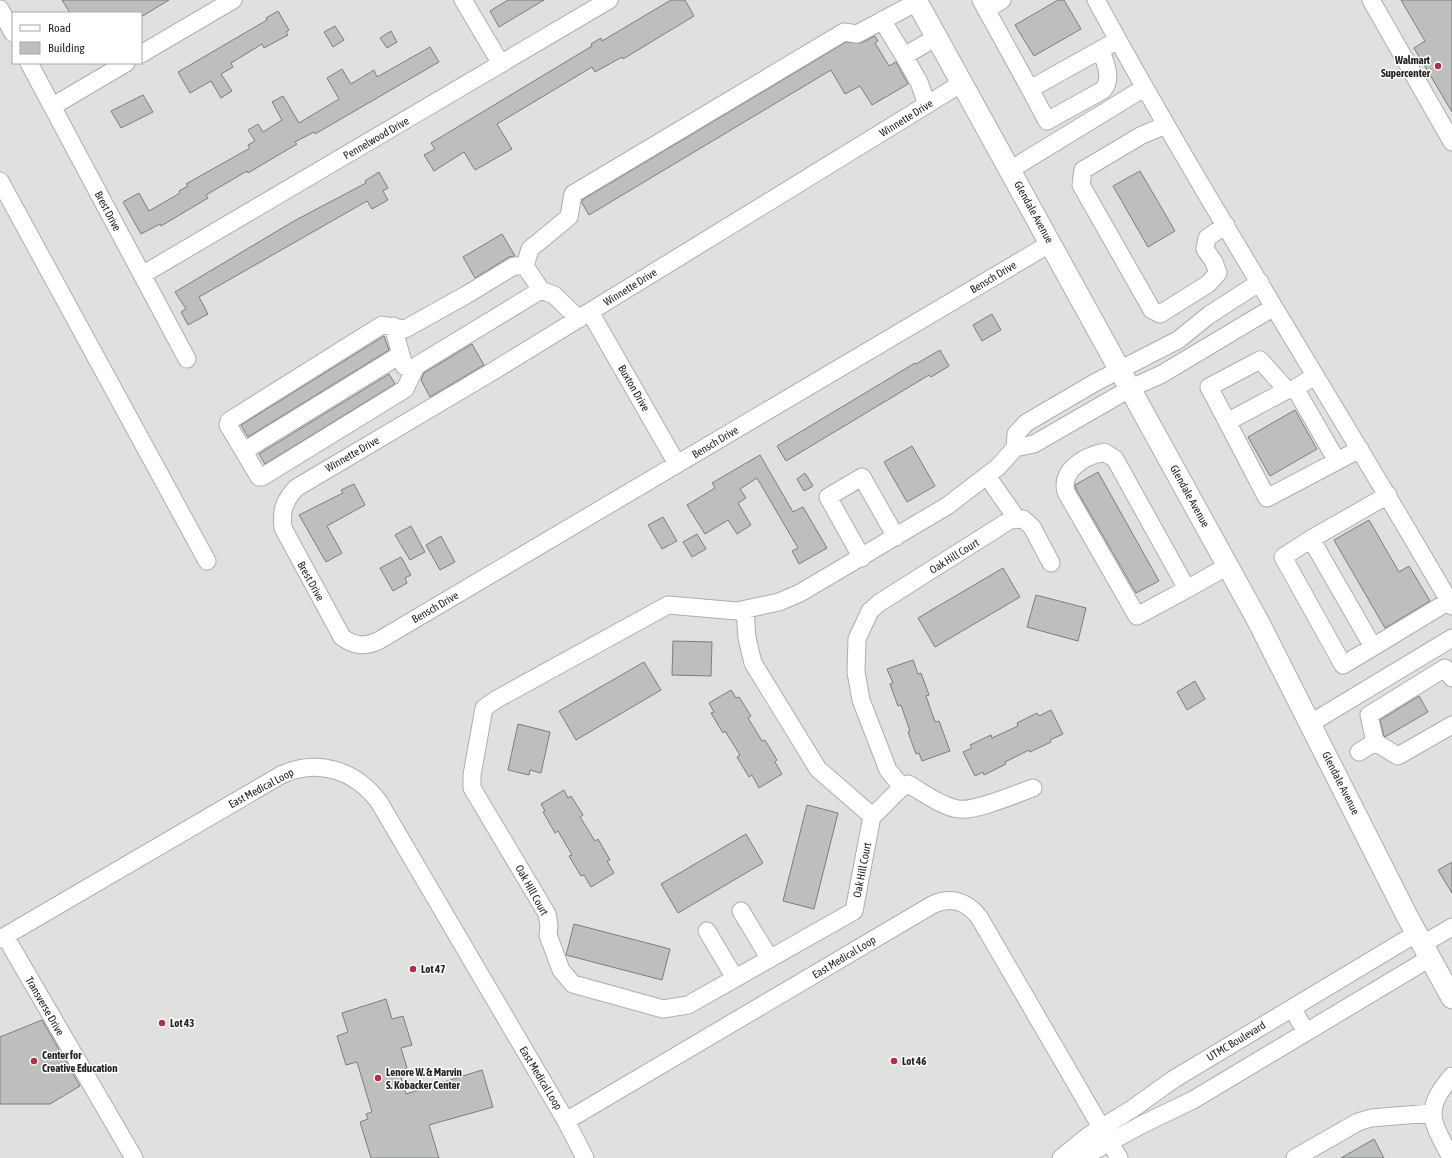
<svg xmlns="http://www.w3.org/2000/svg" width="1452" height="1158" font-family="'Asap Condensed',sans-serif">
  <style>
    .building { fill: #bcbfbc; stroke: #7b7e7b }
    .lines { fill: none; stroke-linecap: round; stroke-linejoin: round }
    .minor-casing { stroke: #acafad; stroke-width: 19 }
    .major-casing { stroke: #acafad; stroke-width: 23 }
    .minor { stroke: #fff; stroke-width: 17 }
    .major { stroke: #fff; stroke-width: 21 }
    .poi-dot { fill: #bb2a45; stroke: #fff; stroke-width: 1.5 }
    .labels { text-anchor: middle; dominant-baseline: central; stroke-width: 3; stroke-linejoin: round; paint-order: stroke }
    .poi-label { font-size: 11px; font-weight: bold; fill: #222322; stroke: #fff; text-anchor: start }
    .street-label { font-size: 11px; fill: #222322; stroke: #fff }
  </style>
  <rect width="100%" height="100%" fill="#dee1de"/>
  <path class="building" d="M62 0H169L141 17V13H70Z
    M508 0H544L499 27 490 11Z
    M671 0H685L694 16 623 59 622 57 595 72 592 67 497 124 512 149 475 170 464 152 434 171 424 155 435 149 431 143 592 46 591 44 601 38 602 41Z
    M1058 0H1064L1081 29 1034 56 1015 25Z
    M1401 0H1452V112L1414 48 1425 41Z
    M278 11 289 30 286 32 288 35 264 48 262 44 231 63 233 67 221 74 232 91 221 98 211 81 190 93 178 72 267 20 266 18Z
    M335 26 344 40 333 47 324 32Z
    M391 31 397 42 387 48 380 38Z
    M875 36 878 41 875 43 889 66 896 62 908 84 872 105 860 86 845 94 831 70 589 215 582 203V200L846 42 861 43Z
    M430 47 439 62 315 134 314 132 295 142 297 144 248 173 247 171 206 195 208 198 161 226 160 224 141 234 123 202 139 193 149 211 180 193 179 191 188 186 186 184 250 148 248 145 255 141 248 130 258 124 263 132 282 120 272 102 283 96 299 123 339 99 327 78 342 69 351 84 374 70 377 77Z
    M143 95 153 112 121 128 111 111Z
    M1140 171 1175 231 1148 247 1113 186Z
    M379 172 388 188 383 191 388 200 372 209 367 201 199 297 208 314 188 325 181 312 186 309 175 292 294 221 366 183 365 181Z
    M502 234 515 256 509 257 475 278 463 257Z
    M992 314 1001 330 982 341 973 325Z
    M384 336 389 350 248 437 241 425Z
    M472 344 484 365 430 397 421 380 424 373Z
    M940 350 949 366 931 377 929 375 786 461 777 446 915 363 916 364Z
    M389 374 395 384 265 464 259 454Z
    M1295 410 1317 449 1270 476 1248 437Z
    M912 446 935 486 907 502 884 462Z
    M760 455 793 512 803 507 827 548 799 564 792 551 798 548 757 478 740 489 746 498 738 503 751 525 737 534 728 520 705 534 687 505 715 488 712 483Z
    M1098 472 1159 581 1136 593 1076 489 1075 485Z
    M805 473 813 486 804 491 797 479Z
    M354 484 365 505 327 526 342 553 326 562 299 515 343 493 341 490Z
    M663 517 677 541 662 549 648 525Z
    M1369 520 1399 572 1409 566 1430 601 1385 628 1334 540Z
    M411 526 425 552 410 560 395 535Z
    M697 534 706 549 692 557 683 542Z
    M441 536 455 562 440 570 426 545Z
    M401 557 411 575 405 578 407 583 393 591 380 568Z
    M1003 568 1020 597 935 647 918 618Z
    M1036 595 1086 608 1078 641 1027 627Z
    M673 641 712 642 711 676 672 675Z
    M913 660 918 674 921 673 929 695 926 696 935 722 939 721 950 751 922 761 919 753 916 754 908 732 910 731 901 705 898 706 890 684 893 683 887 669Z
    M644 662 661 690 576 740 559 711Z
    M1195 681 1205 699 1187 710 1177 692Z
    M731 690 736 698 739 697 751 716 748 718 762 741 765 740 777 760 775 762 782 774 759 788 752 775 749 777 737 757 740 755 725 731 723 733 711 713 714 712 709 703Z
    M1419 696 1428 712 1385 737 1384 736 1380 720Z
    M1051 710 1063 734 1050 740 1051 742 1030 752 1029 750 1005 762 1006 764 984 775 983 772 975 776 963 752 972 748 970 745 991 735 992 738 1018 726 1017 723 1037 713 1039 716Z
    M518 724 550 732 541 773 530 770 529 775 508 770Z
    M564 790 568 798 571 796 583 815 580 817 595 841 598 839 610 860 607 861 614 873 591 887 584 875 581 876 569 856 572 855 558 831 555 833 543 812 545 811 541 804Z
    M807 805 838 813 814 909 783 901Z
    M746 834 763 863 678 913 661 884Z
    M1452 862V893L1438 870Z
    M574 924 670 949 662 980 566 955Z
    M386 999 392 1019 403 1016 412 1045 401 1048 407 1068 399 1071 406 1094 482 1070 493 1107 429 1125 439 1158H371L360 1122 368 1119 366 1114 372 1112 357 1062 346 1065 337 1036 348 1032 342 1013Z
    M42 1020 80 1086 50 1104H0V1037Z
    M1374 1139 1384 1158H1341Z"/>
  <g class="lines">
    <g class="minor-casing">
      <path id="minor" d="M463 0 501 64
        M981 0 1030 89 1118 40
        M1096 0C1208 206 1335 403 1452 606
        M1371 0 1452 142
        M0 9 13 33
        M986 10 1002 0
        M882 20 904 56 937 37
        M141 54 233 0
        M904 56 919 82 927 105
        M29 63 187 359
        M962 83 495 370 296 488C284 501 281 511 283 528L342 637C354 646 364 647 378 641L1051 243
        M1030 89 1047 121 1103 90C1113 78 1105 63 1101 50
        M53 106 126 63
        M1166 125 1142 135 1083 170 1081 185 1152 310 1160 314 1208 284 1218 273 1214 262 1205 249 1207 238 1226 225
        M1010 170 1144 88
        M0 181 207 561
        M525 266 530 249 569 217 573 194 844 32 857 34 917 2
        M142 275 609 0
        M541 290 525 266H514L466 295 405 329 382 325 229 421 228 425 259 477H262L405 389 416 366 541 290 554 295 579 319
        M590 312 677 464
        M393 326 404 366
        M1315 376 1292 390H1287L1260 360 1209 387 1267 498 1360 449
        M1295 388 1337 461
        M1227 422 1287 390
        M1015 448 1034 444 1131 388 1162 374 1274 307
        M244 451 400 355
        M987 476 1017 519
        M1311 539 1373 647 1343 665 1283 557Z
        M1311 539 1388 495
        M862 558 828 497 862 477 896 537
        M1187 589 1115 459 1104 452C1085 456 1060 470 1066 492L1137 616C1167 600 1198 583 1228 566
        M745 610 747 638 753 663 818 769 872 816C885 807 894 791 908 784 924 793 941 806 958 809 975 812 1015 794 1033 788
        M1373 647 1449 601
        M1452 678 1445 668 1369 715 1375 742 1398 756 1452 725
        M1311 723 1452 638
        M1359 752 1375 742
        M902 787 888 770 861 700 856 672 857 639 870 611 879 603 1010 520 1023 519 1032 527 1051 563
        M872 816 854 911 688 1005 663 1009 573 984 561 970 548 935 549 925 547 914 472 788V775L484 708 497 699 668 605 737 611 779 602 800 593 947 506 998 467 1015 448 1016 434 1026 423 1096 382 1178 340 1209 315 1260 282
        M741 911 770 959
        M707 931 735 978
        M5 936 134 1158
        M0 939 281 775C318 758 355 770 379 802L566 1121 585 1158
        M1423 944 1452 927
        M1292 1008 1306 1032
        M566 1121 932 905C950 896 967 901 979 917L1119 1158
        M1061 1158 1088 1136 1132 1109 1174 1079 1417 933
        M1081 1158 1141 1125 1193 1100 1430 958
        M1295 1158 1358 1122 1371 1118 1432 1113
        M1451 1158C1432 1121 1422 1111 1452 1076"/>
    </g>
    <g class="major-casing">
      <path id="major" d="M916 0 1258 621 1407 916 1452 998"/>
    </g>
    <use href="#minor" class="minor"/>
    <use href="#major" class="major"/>
  </g>
  <g class="poi-dot">
    <circle cx="1438" cy="66" r="4"/>
    <circle cx="413" cy="969" r="4"/>
    <circle cx="162" cy="1023" r="4"/>
    <circle cx="34" cy="1061" r="4"/>
    <circle cx="894" cy="1061" r="4"/>
    <circle cx="378" cy="1078" r="4"/>
  </g>
  <g class="labels">
    <g class="poi-label">
      <text x="1430" y="60" text-anchor="end">Walmart<tspan x="1430" dy="13">Supercenter</tspan></text>
      <text x="421" y="969">Lot 47</text>
      <text x="170" y="1023">Lot 43</text>
      <text x="42" y="1055">Center for<tspan x="42" dy="13">Creative Education</tspan></text>
      <text x="902" y="1061">Lot 46</text>
      <text x="386" y="1072">Lenore W. &amp; Marvin<tspan x="386" dy="13">S. Kobacker Center</tspan></text>
    </g>
    <g class="street-label">
      <text transform="translate(906 118) rotate(-32)">Winnette Drive</text>
      <text transform="translate(376 138) rotate(-30)">Pennelwood Drive</text>
      <text transform="translate(108 211) rotate(62)">Brest Drive</text>
      <text transform="translate(1034 212) rotate(61)">Glendale Avenue</text>
      <text transform="translate(993 277) rotate(-31)">Bensch Drive</text>
      <text transform="translate(630 287) rotate(-32)">Winnette Drive</text>
      <text transform="translate(634 388) rotate(60)">Buxton Drive</text>
      <text transform="translate(715 442) rotate(-31)">Bensch Drive</text>
      <text transform="translate(352 454) rotate(-30)">Winnette Drive</text>
      <text transform="translate(1190 496) rotate(61)">Glendale Avenue</text>
      <text transform="translate(954 556) rotate(-32)">Oak Hill Court</text>
      <text transform="translate(311 581) rotate(61)">Brest Drive</text>
      <text transform="translate(435 607) rotate(-30)">Bensch Drive</text>
      <text transform="translate(1341 783) rotate(63)">Glendale Avenue</text>
      <text transform="translate(261 788) rotate(-28)">East Medical Loop</text>
      <text transform="translate(862 870) rotate(-79)">Oak Hill Court</text>
      <text transform="translate(532 890) rotate(61)">Oak Hill Court</text>
      <text transform="translate(844 957) rotate(-31)">East Medical Loop</text>
      <text transform="translate(45 1006) rotate(60)">Transverse Drive</text>
      <text transform="translate(1236 1041) rotate(-31)">UTMC Boulevard</text>
      <text transform="translate(541 1078) rotate(59)">East Medical Loop</text>
    </g>
  </g>
  <rect x="12" y="12" width="130" height="52" fill="#ffffff" stroke="#a7a7a7"/>
  <rect x="20" y="25" width="20" height="6" fill="#ffffff" stroke="#a7a7a7"/>
  <text x="48" y="32" font-size="12" fill="#222322">Road</text>
  <rect x="20" y="42" width="20" height="12" fill="#bcbfbc" stroke="#a7a7a7"/>
  <text x="48" y="52" font-size="12" fill="#222322">Building</text>
</svg>
